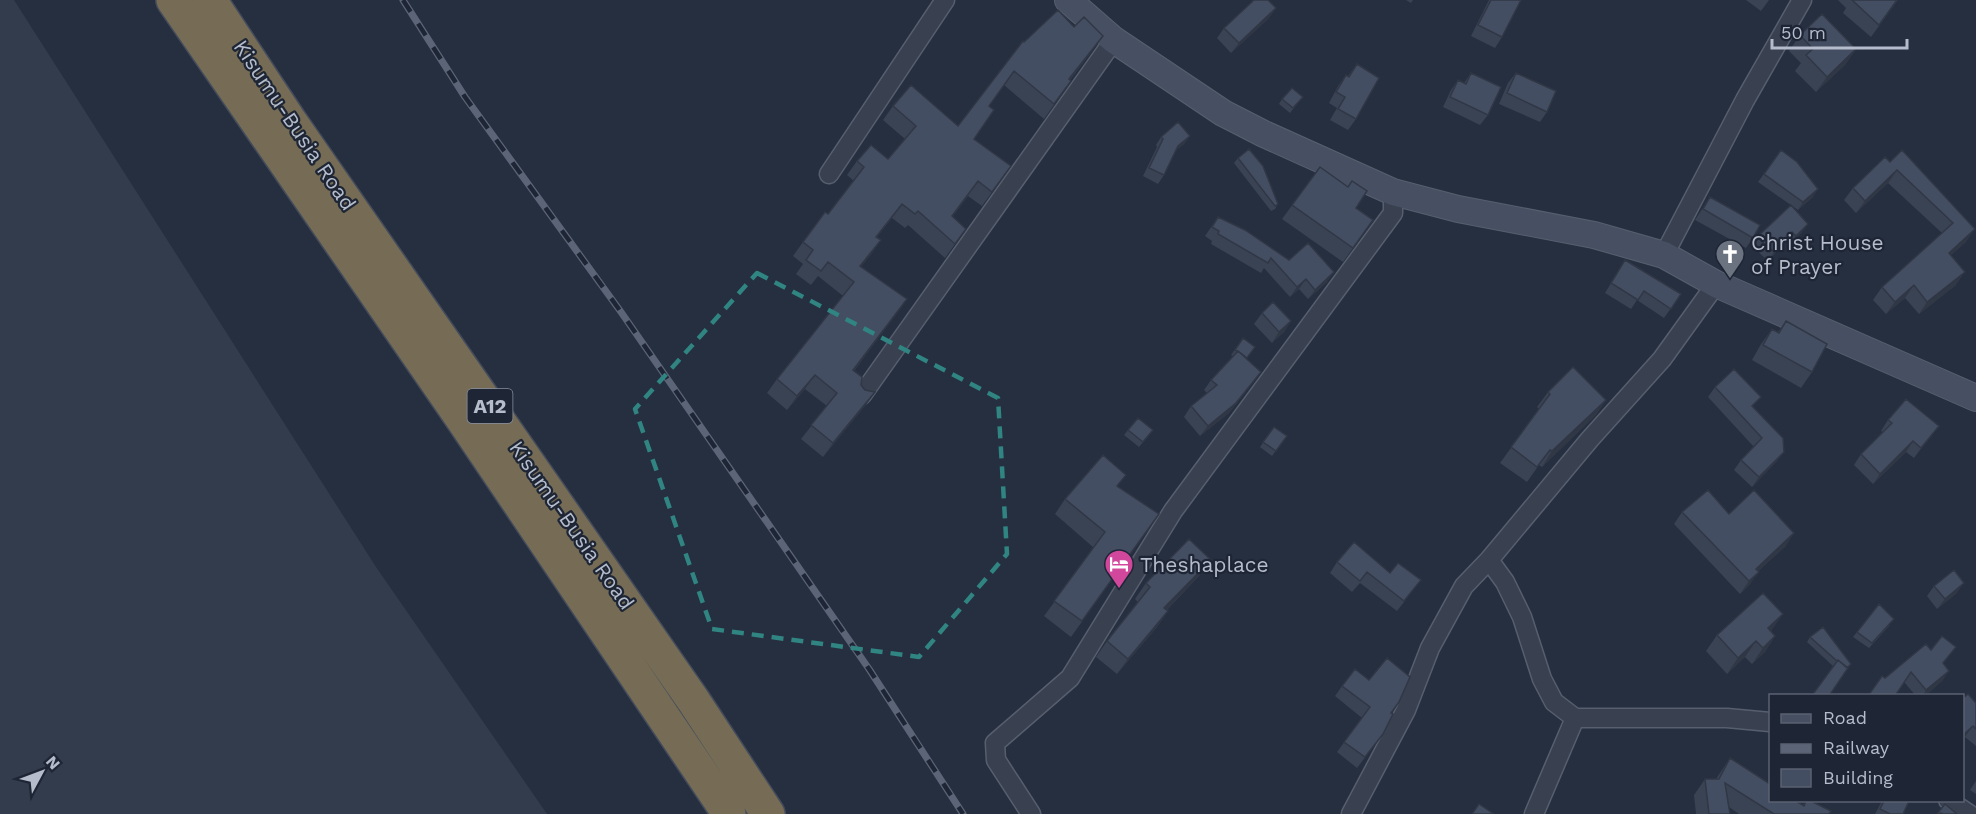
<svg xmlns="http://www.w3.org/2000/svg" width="1976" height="814" font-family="'Work Sans',sans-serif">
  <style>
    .airport { fill: #333c4d }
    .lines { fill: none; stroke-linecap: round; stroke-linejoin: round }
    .street-casing { stroke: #575f6e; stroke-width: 21 }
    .secondary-casing { stroke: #575f6e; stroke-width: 28 }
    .highway-casing { stroke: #444c5b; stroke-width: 36 }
    .street { stroke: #394150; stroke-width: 18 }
    .secondary { stroke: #475063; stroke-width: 26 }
    .highway { stroke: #766c56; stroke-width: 33 }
    .rail-casing { stroke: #5b6577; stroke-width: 7 }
    .rail { stroke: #1e2635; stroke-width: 4.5; stroke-dasharray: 14; stroke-linecap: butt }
    .wall { fill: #3a4354 }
    .shaded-wall { fill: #303745 }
    .building { fill: #444e62; stroke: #303745; stroke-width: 1.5 }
    .marked { fill: none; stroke: #308481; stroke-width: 4.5; stroke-dasharray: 12 8; stroke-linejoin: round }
    .labels { text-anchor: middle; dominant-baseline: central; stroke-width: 4.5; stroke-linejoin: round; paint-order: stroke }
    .shield { fill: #1e2635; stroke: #888f9e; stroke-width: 1.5 }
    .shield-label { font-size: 20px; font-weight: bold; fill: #b5bccb }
    .street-label { font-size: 21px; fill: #b5bccb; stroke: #1e2635 }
    .poi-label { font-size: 21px; fill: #b5bccb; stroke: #1e2635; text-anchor: start }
  </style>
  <rect width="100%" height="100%" fill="#252f40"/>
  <path class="airport" d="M0 0H14L376 567 547 814H0Z"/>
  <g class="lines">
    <g class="street-casing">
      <path id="street" d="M829 174 945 0
        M1664 255 1745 100 1802 0
        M862 395 1114 40
        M1489 560 1505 582 1522 617 1542 679 1554 702 1575 718H1727L1770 722
        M1948 800 1969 814
        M1031 814 996 760 995 743 1070 678 1173 511 1393 213V192
        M1351 814 1406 710 1430 648 1464 586 1489 560 1590 439 1662 359 1716 284
        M1534 814 1575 718"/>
    </g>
    <g class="secondary-casing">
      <path id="secondary" d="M1068 0 1114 40 1223 113 1264 134 1393 192 1458 209 1594 235 1664 255 1716 284 1976 398"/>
    </g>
    <g class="highway-casing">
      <path id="highway" d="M173 0 463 420 729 814
        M210 0 290 121 693 700 768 814"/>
    </g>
    <use href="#street" class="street"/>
    <use href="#secondary" class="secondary"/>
    <use href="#highway" class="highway"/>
    <g class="rail-casing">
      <path id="rail" d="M403 0 465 97 621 312 869 669 963 814"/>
    </g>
    <use href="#rail" class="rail"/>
  </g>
  <path class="wall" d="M1406 0H1413L1411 3Z
    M1489 0H1521L1502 37 1495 48 1471 36Z
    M1746 0H1769L1761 11Z
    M1838 0H1898L1871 37 1843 13 1846 8Z
    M1276 8 1268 19 1231 53 1217 38 1224 28Z
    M1800 35 1856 49 1845 65 1816 92 1795 71 1801 63 1789 51Z
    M1024 42 1093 50 1070 80 1071 81 1044 119 1004 85 989 106 974 139 1011 166 982 206 968 196 952 217 966 229 945 258 908 225 905 228 892 218 877 237 881 240 861 267 907 299 854 371 865 390 875 392 865 406 823 457 801 439 827 406 805 389 787 410 767 393 777 379 843 296 818 276 811 285 796 274 803 264 793 256 803 242 828 214 854 181 847 175 857 161 888 159 905 139 883 120 893 106 958 126Z
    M1357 64 1356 119 1348 130 1330 120 1337 108 1329 103 1338 86 1346 75 1348 76Z
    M1471 73 1488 115 1480 125 1443 107 1451 90 1458 80 1464 83Z
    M1516 73 1547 112 1540 122 1499 104 1508 83Z
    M1303 97 1290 113 1279 104 1282 99Z
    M1190 136 1184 144 1175 151 1164 175 1158 184 1143 176 1157 147 1156 145 1161 137Z
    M1781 150 1813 197 1798 210 1758 182Z
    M1902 150 1966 242 1951 255 1956 285 1919 314 1905 298 1886 314 1873 300 1882 287 1942 233 1888 183 1856 213 1844 200 1853 188 1890 162Z
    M1238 158 1278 204 1275 209 1271 211 1234 163Z
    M1320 167 1356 208 1373 220 1343 262 1282 219Z
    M1710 197 1753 238 1746 248 1695 220Z
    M1791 205 1802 232 1790 244 1786 241 1768 261 1751 245 1757 237Z
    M1218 217 1289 260 1327 282 1308 299 1299 289 1290 297 1264 268 1261 273 1211 244 1212 241 1205 236Z
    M1625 260 1681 294 1664 318 1637 300 1631 309 1605 293Z
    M1262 313 1291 321 1284 332 1272 343 1254 324Z
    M1786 321 1812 372 1801 388 1752 360 1761 344 1772 329 1778 332Z
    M1243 338 1247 359 1261 372 1229 413 1200 436 1184 417 1191 406 1207 393 1204 390 1211 380 1233 356 1231 355Z
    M1715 387 1754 407 1784 452 1776 462 1752 487 1734 470 1741 460 1754 447 1708 397Z
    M1548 392 1606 400 1595 416 1542 467 1539 465 1527 482 1500 463 1539 409 1537 407Z
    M1888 420 1939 426 1914 458 1906 452 1873 484 1854 465 1861 454 1883 432 1881 431Z
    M1274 427 1287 436 1272 456 1260 447Z
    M1128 430H1153L1139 447 1124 435Z
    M1118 487 1159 514 1071 637 1044 616 1094 548 1055 514 1065 499Z
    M1682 512 1729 514 1786 546 1758 571 1750 584 1740 594 1674 524Z
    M1337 562 1390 573 1421 580 1397 611 1360 583 1352 592 1330 573Z
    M1200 575 1167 610 1168 611 1157 627 1117 674 1096 657 1107 641 1138 602 1135 599 1146 583Z
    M1934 586 1957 593 1937 609 1927 596Z
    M1890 625 1869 648 1853 637 1857 632Z
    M1772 630 1771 631 1775 636 1765 652 1752 664 1745 657 1727 674 1706 651 1717 635Z
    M1810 637 1851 664 1829 696H1812L1833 666 1807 642Z
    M1943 664 1949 671 1942 681 1925 696H1916L1904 682 1885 678Z
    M1342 686 1392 713 1383 734 1357 768 1337 752 1362 718 1335 696Z
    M1962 699 1976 703V746L1965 737 1962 740Z
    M1730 758 1803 805 1806 801 1829 814H1739L1729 807 1730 814H1696L1694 795 1705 779H1716Z
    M1976 781V794L1970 790Z
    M1882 801H1909L1903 814H1875Z"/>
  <path class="shaded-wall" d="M1276 8 1268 19 1231 53 1239 43Z
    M1103 36 1093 50 1059 93 1069 79Z
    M1856 49 1845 65 1816 92 1827 77Z
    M1190 136 1184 144 1172 154 1178 146Z
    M1897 170 1888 183 1856 213 1865 201Z
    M1818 189 1813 197 1798 210 1803 202Z
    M1808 224 1802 232 1790 244 1796 236Z
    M1975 229 1966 242 1940 265 1949 253Z
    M1792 232 1786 241 1768 261 1774 252Z
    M881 240 871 255 850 280 860 266Z
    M1334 272 1327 282 1308 299 1315 290Z
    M1965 272 1956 285 1919 314 1927 302Z
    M1306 279 1299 289 1290 297 1297 287Z
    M1914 285 1905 298 1886 314 1895 302Z
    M907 299 897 314 843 384 853 370Z
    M1291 321 1284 332 1272 343 1279 332Z
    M1261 372 1229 413 1200 436 1208 426Z
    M815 375 805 389 787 410 797 396Z
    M875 392 865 406 823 457 833 443Z
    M1606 400 1595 416 1542 467 1552 451Z
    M1939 426 1931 437 1914 458 1921 448Z
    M1913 441 1906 452 1873 484 1880 474Z
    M1784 452 1776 462 1752 487 1759 477Z
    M1794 533 1786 546 1748 581 1756 569Z
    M1211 560 1200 575 1153 624 1164 608Z
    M1759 572 1750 584 1740 594 1749 581Z
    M1964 583 1957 593 1937 609 1945 599Z
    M1168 611 1157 627 1117 674 1128 659Z
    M1783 614 1772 630 1757 644 1768 628Z
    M1775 636 1765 652 1752 664 1763 648Z
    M1756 641 1745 657 1727 674 1738 658Z
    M1949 671 1942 681 1925 696H1923L1926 690Z
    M1973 726 1965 737 1962 740V736Z"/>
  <path class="building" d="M1254 0H1268L1276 8 1239 43 1224 28Z
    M1491 0H1521L1502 37 1478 25Z
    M1852 0H1897L1879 25Z
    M1058 10 1074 27 1084 17 1103 36 1069 79 1071 81 1054 104 1014 71 989 106 994 110 974 139 1011 166 992 192 978 181 952 216 966 229 955 244 918 211 915 214 902 204 876 237 881 240 860 266 907 299 853 370 862 377 861 385 865 390 875 392 833 443 811 425 837 393 815 375 797 396 777 379 854 282 828 262 821 271 806 260 813 250 803 242 825 212 828 214 864 167 857 161 871 145 888 159 916 126 893 106 911 85 958 126 1023 41 1024 42Z
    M1822 14 1856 49 1827 77 1806 55 1813 49 1800 35Z
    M1357 64 1379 78 1356 119 1338 109 1345 97 1336 92 1346 75 1349 77Z
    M1471 73 1501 87 1488 115 1450 97 1458 80 1466 84Z
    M1516 73 1556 91 1547 112 1507 93Z
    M1292 88 1303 97 1293 108 1282 99Z
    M1178 122 1190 136 1178 146 1164 175 1149 168 1163 139 1161 137Z
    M1249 149 1263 166 1278 204 1275 206 1238 158Z
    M1781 150 1797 162 1818 189 1803 202 1764 174Z
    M1902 150 1975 229 1949 253 1965 272 1927 302 1914 285 1895 302 1882 287 1953 223 1897 170 1865 201 1853 188 1885 157 1890 162Z
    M1320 167 1348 187 1352 181 1367 191 1356 208 1373 220 1353 248 1292 205Z
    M1710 197 1760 225 1753 238 1703 209Z
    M1791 205 1808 224 1796 236 1792 232 1774 252 1757 237Z
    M1218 217 1245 230 1289 260 1308 243 1334 272 1315 290 1306 279 1297 287 1271 258 1268 263 1218 234 1219 231 1212 227Z
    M1625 260 1681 294 1671 309 1644 291 1638 300 1611 283Z
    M1273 302 1291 321 1279 332 1262 313Z
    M1786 321 1827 344 1812 372 1763 345 1772 329 1779 333Z
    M1243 338 1255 347 1247 358 1238 351H1237L1235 350Z
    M1238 351 1261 372 1236 403 1208 426 1191 406 1217 385 1211 380Z
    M1573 367 1606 400 1552 451 1550 450 1537 467 1511 447 1550 394 1548 392Z
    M1734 369 1761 397 1752 406 1783 438 1784 452 1759 477 1741 460 1762 438 1715 387Z
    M1906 399 1939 426 1921 448 1913 441 1880 474 1861 454 1892 423 1888 420Z
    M1138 418 1153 430 1143 442 1128 430Z
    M1274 427 1287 436 1276 451 1263 442Z
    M1103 455 1126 475 1117 486 1159 514 1082 621 1054 601 1105 532 1065 499Z
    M1708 490 1729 514 1754 490 1794 533 1756 569 1759 572 1749 581 1682 512Z
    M1189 539 1211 560 1164 608 1168 611 1128 659 1107 641 1150 587 1146 583Z
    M1354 542 1390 573 1398 563 1421 580 1404 601 1367 572 1360 581 1337 562Z
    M1954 570 1964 583 1945 599 1934 586Z
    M1763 593 1783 614 1768 628 1775 636 1763 648 1756 641 1738 658 1717 635Z
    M1879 604 1894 619 1872 643 1857 632Z
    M1823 627 1851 664 1847 668 1838 660 1837 661 1810 637Z
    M1942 636 1956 647 1943 663 1949 671 1926 690 1911 672 1895 696H1868L1882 676 1885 678 1926 644 1931 650Z
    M1387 658 1410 677 1399 702 1391 713 1393 714 1383 734 1365 757 1344 742 1370 707 1342 686 1355 669 1369 680Z
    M1838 660 1848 668 1829 696H1815L1813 694Z
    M1968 694 1976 703V729L1973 726 1962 736V699Z
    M1730 758 1770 784V801H1796L1804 806 1806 801H1811L1831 811 1829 814H1774L1725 783 1730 814H1709L1705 779H1719Z
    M1884 801H1909L1903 814H1890L1880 809Z
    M1479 804 1494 814H1472Z
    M1945 804 1957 814H1943L1941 813 1937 814Z"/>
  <path class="marked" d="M757 273 998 398 1007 554 919 657 712 629 635 409Z"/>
  <defs>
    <g id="church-pin" transform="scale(1.5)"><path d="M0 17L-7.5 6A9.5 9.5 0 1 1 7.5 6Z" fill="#6b7280" stroke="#1e2635"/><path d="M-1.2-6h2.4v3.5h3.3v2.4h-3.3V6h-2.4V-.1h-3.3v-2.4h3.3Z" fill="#fff"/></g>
    <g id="hotel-pin" transform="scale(1.5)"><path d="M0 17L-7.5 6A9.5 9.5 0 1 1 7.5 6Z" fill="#d1479c" stroke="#1e2635"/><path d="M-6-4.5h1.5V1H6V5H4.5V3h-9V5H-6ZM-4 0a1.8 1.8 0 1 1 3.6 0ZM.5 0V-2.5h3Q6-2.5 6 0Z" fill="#fff"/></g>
  </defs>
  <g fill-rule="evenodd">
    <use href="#church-pin" x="1730" y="254"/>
    <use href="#hotel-pin" x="1119" y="564"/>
  </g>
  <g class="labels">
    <rect class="shield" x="467.5" y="389" width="45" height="34" rx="4.5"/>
    <g class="shield-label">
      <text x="490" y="406">A12</text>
    </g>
    <g class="street-label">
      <text transform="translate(295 125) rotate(56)">Kisumu-Busia Road</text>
      <text transform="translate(572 525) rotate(55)">Kisumu-Busia Road</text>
    </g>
    <g class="poi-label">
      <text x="1751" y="242">Christ House<tspan x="1751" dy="24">of Prayer</tspan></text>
      <text x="1140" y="564">Theshaplace</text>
    </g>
  </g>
  <rect x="1769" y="694" width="195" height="108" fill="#1e2635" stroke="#5a6271" stroke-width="1.5"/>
  <rect x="1781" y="714" width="30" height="9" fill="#475063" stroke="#5a6271" stroke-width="1.5"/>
  <text x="1823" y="724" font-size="18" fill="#b5bccb">Road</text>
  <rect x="1781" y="744" width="30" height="9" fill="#5b6577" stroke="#5a6271" stroke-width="1.5"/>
  <text x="1823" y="754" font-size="18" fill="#b5bccb">Railway</text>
  <rect x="1781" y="769" width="30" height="18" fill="#444e62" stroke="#5a6271" stroke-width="1.5"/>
  <text x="1823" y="784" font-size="18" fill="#b5bccb">Building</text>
  <g transform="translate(42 772) rotate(49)" stroke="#1e2635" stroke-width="4.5" paint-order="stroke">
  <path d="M0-4.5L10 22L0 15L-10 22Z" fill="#b5bccb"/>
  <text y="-9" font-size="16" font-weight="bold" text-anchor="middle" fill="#b5bccb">N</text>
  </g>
  <path d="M1772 39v9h135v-9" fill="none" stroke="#b5bccb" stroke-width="3"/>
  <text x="1781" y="39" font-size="18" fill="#b5bccb" stroke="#1e2635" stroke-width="4.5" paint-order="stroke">50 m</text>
</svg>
